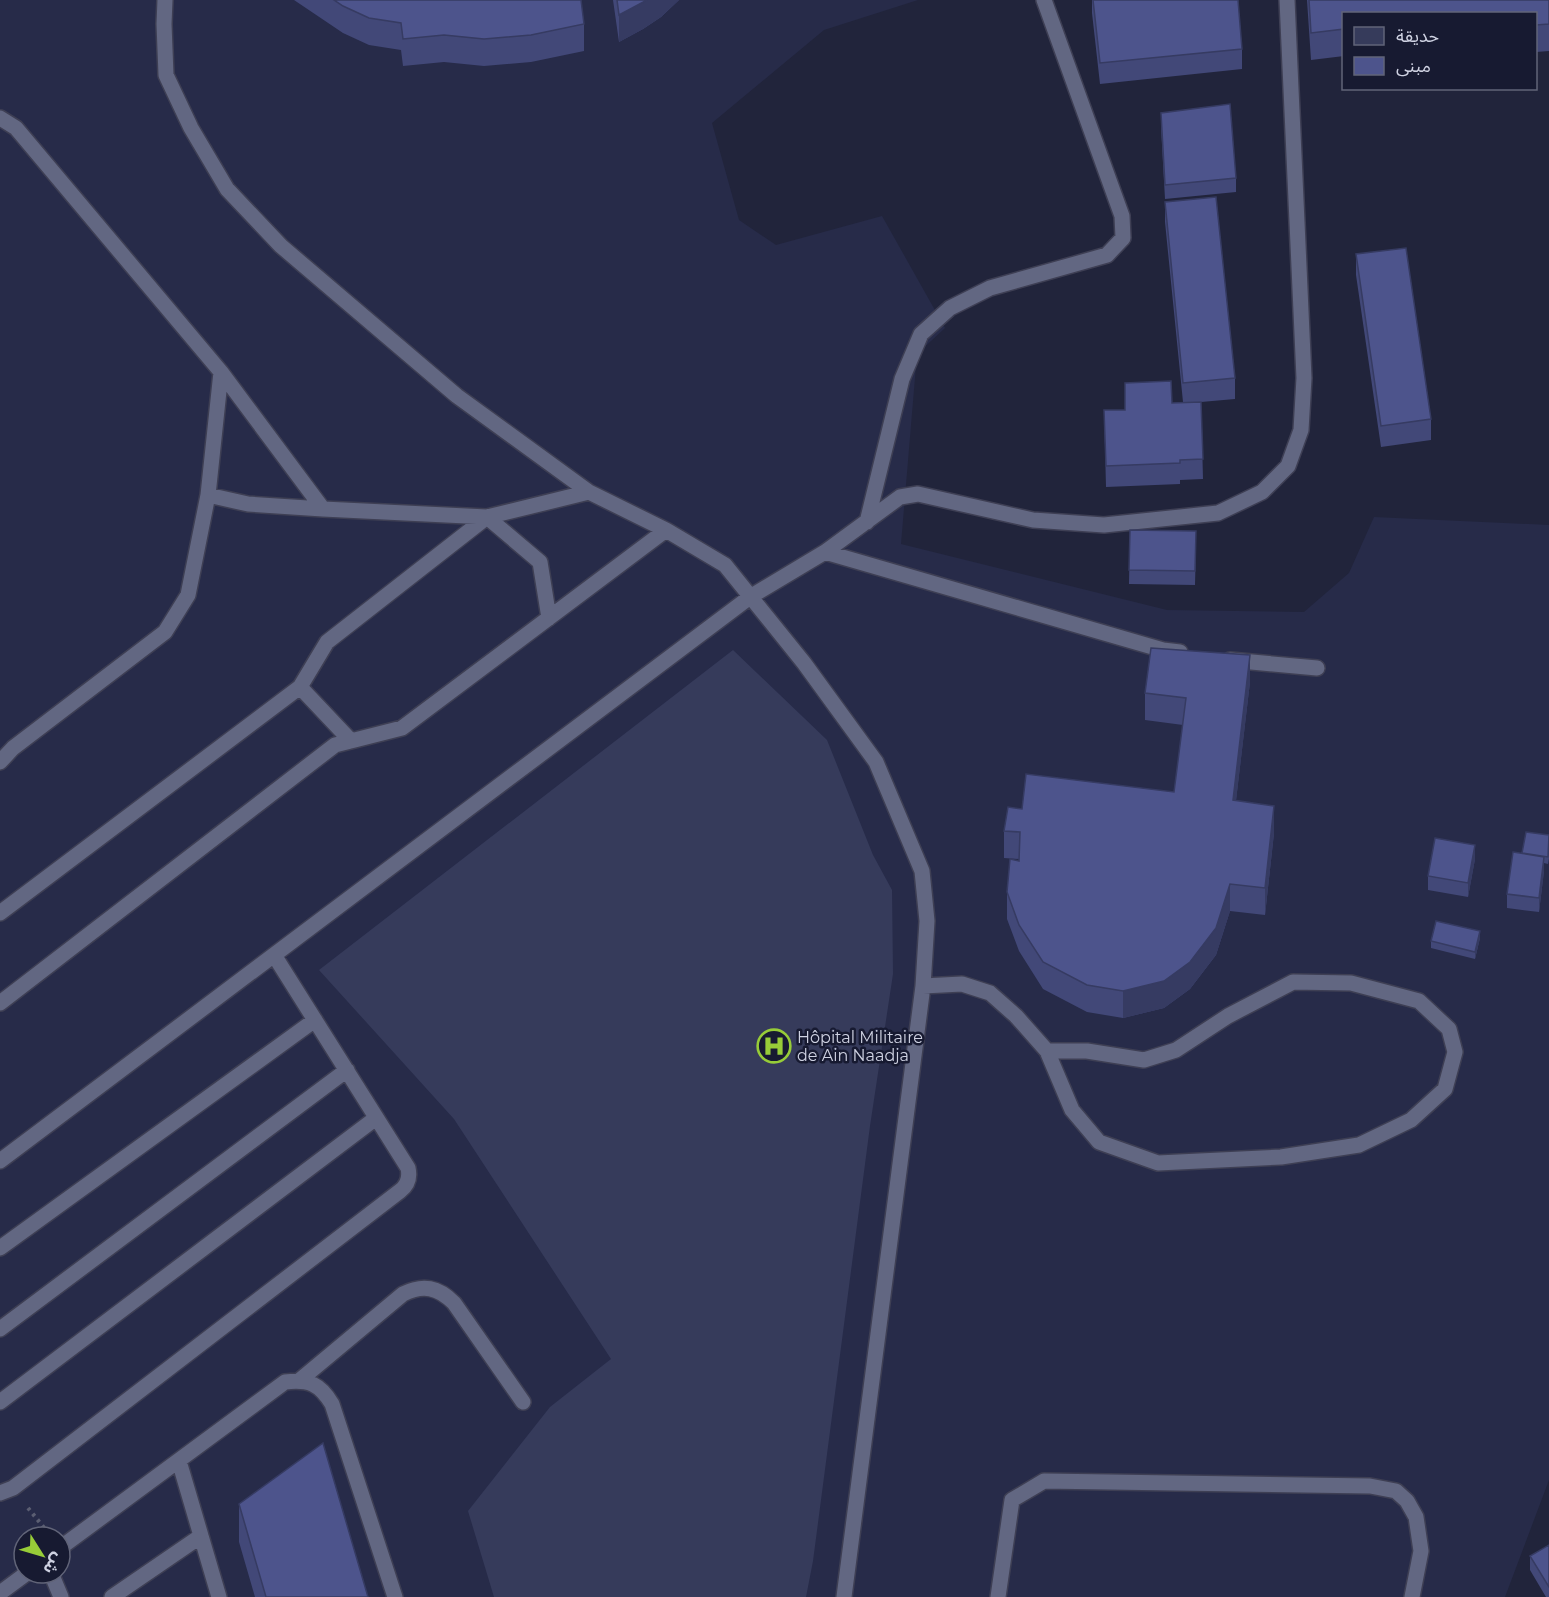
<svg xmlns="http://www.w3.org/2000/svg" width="1549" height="1597" font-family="Montserrat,'Noto Sans Arabic',sans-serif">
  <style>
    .built { fill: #272b49; fill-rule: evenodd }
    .green { fill: #363b5b }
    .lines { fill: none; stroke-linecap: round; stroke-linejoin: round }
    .lane-casing { stroke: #3e3f54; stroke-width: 18 }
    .path { stroke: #5b5e72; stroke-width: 4; stroke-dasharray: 3 4.5; stroke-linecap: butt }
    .lane { stroke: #626782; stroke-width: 15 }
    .wall { fill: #424878 }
    .shaded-wall { fill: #363b62 }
    .building { fill: #4d548c; stroke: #363b62; stroke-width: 1.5 }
    .labels { text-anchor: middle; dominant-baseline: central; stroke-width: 5; stroke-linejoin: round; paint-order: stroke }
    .poi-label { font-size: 16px; fill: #cfd2e2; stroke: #171a31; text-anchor: start }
  </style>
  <rect width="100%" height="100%" fill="#21243b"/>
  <path class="built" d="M0 0H918L824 30 712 123 739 220 776 245 882 216 945 328 917 354 901 544 1167 610 1304 612 1349 573 1374 517 1549 525V1480L1505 1597H0ZM24 1537H60V1573H24Z"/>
  <path class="green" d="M733 650 827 740 873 855 892 890 893 974 870 1126 813 1561 806 1597H494L468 1511 550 1407 611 1359 454 1119 319 970Z"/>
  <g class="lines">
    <g class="lane-casing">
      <path id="lane" d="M165 0 164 24 166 75 191 128 227 189 281 246 457 396 589 492 666 530 725 565 804 663 876 762 922 871 927 921 923 986 844 1597
        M0 118 16 128 221 372 323 509
        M208 495 248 504 323 509 487 517 589 492
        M867 522 902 379 921 334 950 308 990 288 1107 255 1123 238 1122 216 1044 0
        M825 552 1163 650 1180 652
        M1230 660 1317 668
        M300 687 351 741
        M0 762 13 748 165 632 188 595 208 495 221 372
        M0 913 300 687 327 642 487 517 540 562 549 618
        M923 986 962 984 990 993 1016 1016 1047 1051 1072 1110 1099 1142 1158 1163 1281 1157 1359 1145 1411 1120 1445 1089 1455 1052 1449 1029 1419 1001 1351 983 1293 982 1228 1016 1176 1050 1144 1060 1087 1051H1047
        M0 1003 335 745 402 728 666 530
        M0 1161 750 597 825 552 900 497 918 494 1033 520 1104 525 1218 513 1262 492 1288 466 1301 430 1304 378 1287 0
        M0 1248 315 1020
        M0 1329 347 1070
        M300 1380 403 1294C423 1284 438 1287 454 1303L523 1402
        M0 1402 376 1118
        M179 1461 219 1597
        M0 1493 13 1488 400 1191C408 1185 410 1177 408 1168L274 955
        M60 1548 285 1382C309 1379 320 1384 332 1404L395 1597
        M51 1573 61 1597
        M0 1593 27 1573
        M112 1597 201 1536
        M998 1597 1012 1500 1044 1481 1370 1486 1396 1491 1407 1501 1416 1517 1421 1551 1412 1597"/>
    </g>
    <path class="path" d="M28 1508 46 1530"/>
    <use href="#lane" class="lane"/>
  </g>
  <path class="wall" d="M294 0H581L584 24V51L531 62 484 66 444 62 403 66 401 50 369 45 343 33Z
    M613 0H679L661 17 643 29 619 42Z
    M1092 0H1238L1242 49V69L1100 84 1092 13Z
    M1307 0H1549V51L1536 52V14H1344V56L1311 60Z
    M1161 113 1236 178V192L1165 199 1161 127Z
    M1165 202 1235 378V399L1201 402 1203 479 1180 480V484L1106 487 1104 410H1125V383L1172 403 1183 402 1165 222Z
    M1356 254 1431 419V440L1381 447 1356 275Z
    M1130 530 1196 545 1195 585 1129 584Z
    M1250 682 1236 800 1274 833 1265 915 1230 911 1216 955 1190 989 1164 1008 1123 1018 1087 1012 1043 989 1019 951 1007 919V892L1019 859 1004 858V831L1022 809 1174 792 1183 725 1145 720V693Z
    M1549 835V858L1548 864 1544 863V871L1539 912 1507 908V894L1522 854Z
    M1475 859 1468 897 1428 890V876Z
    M1480 938 1475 959 1431 948V941Z
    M239 1504 368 1597H255L239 1542Z
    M1549 1545V1597H1546L1530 1570V1556Z"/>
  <path class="shaded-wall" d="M647 0H679L661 17 643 29 619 42V15Z
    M1250 655V682L1233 827V800Z
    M1274 806V833L1265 915V888Z
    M1475 845V859L1468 897V883Z
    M1544 857V871L1539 912V898Z
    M1230 884V911L1216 955 1190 989 1164 1008 1123 1018V991Z
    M1480 931V938L1475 959V952Z"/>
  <path class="building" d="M334 0H581L584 24 531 35 484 39 444 35 403 39 401 23 369 18 343 6Z
    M617 0H647L619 15Z
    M1093 0H1238L1242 49 1100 63Z
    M1309 0H1549V24L1536 25V14H1344V29L1311 33Z
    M1230 104 1236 178 1165 185 1161 113Z
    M1216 197 1235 378 1183 383 1165 202Z
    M1406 248 1431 419 1381 426 1356 254Z
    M1171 381 1172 403 1201 402 1203 459 1180 460V463L1106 466 1104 410H1125V383Z
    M1130 530 1196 531 1195 571 1129 570Z
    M1151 648 1250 655 1233 800 1274 806 1265 888 1230 884 1216 928 1190 962 1164 981 1123 991 1087 985 1043 962 1019 925 1007 892 1010 859 1019 861 1020 832 1004 831 1008 807 1022 809 1026 774 1174 792 1186 698 1145 693Z
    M1526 832 1549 835 1548 857 1522 853Z
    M1435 838 1475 845 1468 883 1428 876Z
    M1513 852 1544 857 1539 898 1507 894Z
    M1436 921 1480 931 1475 952 1431 941Z
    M323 1443 368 1597H266L239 1504Z
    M1549 1545V1587L1530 1556Z"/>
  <defs>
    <g id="hospital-ring" transform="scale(1.725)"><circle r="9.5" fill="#171a31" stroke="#97cc38" stroke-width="1.5"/><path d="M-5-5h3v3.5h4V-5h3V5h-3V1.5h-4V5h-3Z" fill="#97cc38"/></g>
  </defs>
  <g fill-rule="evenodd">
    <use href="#hospital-ring" x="774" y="1046"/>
  </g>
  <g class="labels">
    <g class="poi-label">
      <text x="797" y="1037">Hôpital Militaire<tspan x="797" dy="18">de Ain Naadja</tspan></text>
    </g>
  </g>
  <rect x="1342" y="12" width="195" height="78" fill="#171a31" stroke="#616478" stroke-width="1.5"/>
  <rect x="1354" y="27" width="30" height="18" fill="#363b5b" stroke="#616478" stroke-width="1.5"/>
  <text x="1396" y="42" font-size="18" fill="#cfd2e2">حديقة</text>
  <rect x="1354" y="57" width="30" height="18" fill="#4d548c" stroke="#616478" stroke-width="1.5"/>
  <text x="1396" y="72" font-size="18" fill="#cfd2e2">مبنى</text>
  <g transform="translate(42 1555) rotate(127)"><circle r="28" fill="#171a31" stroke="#616478" stroke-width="1.5"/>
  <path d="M0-4.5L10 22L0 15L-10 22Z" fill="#97cc38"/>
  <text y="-9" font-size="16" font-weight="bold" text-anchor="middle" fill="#cfd2e2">ش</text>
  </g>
</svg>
